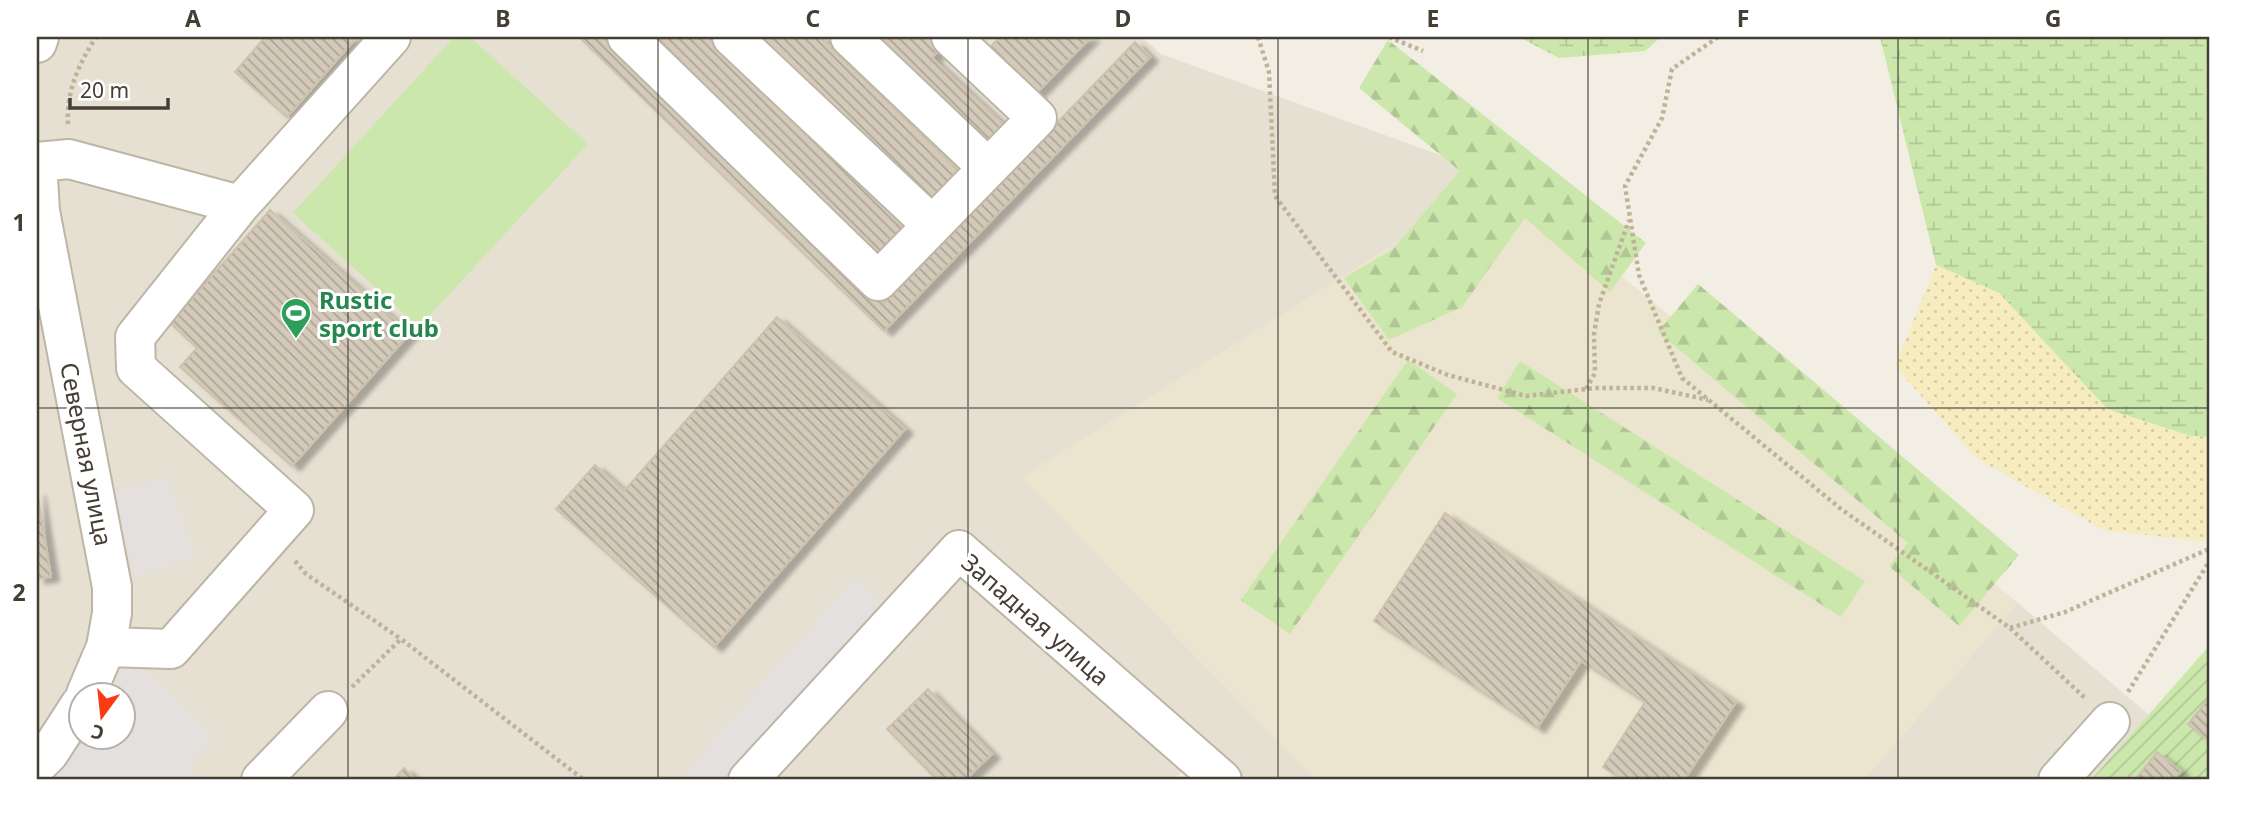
<svg xmlns="http://www.w3.org/2000/svg" width="2246" height="817" font-family="'Noto Sans',sans-serif">
  <style>
    .residential { fill: #e6e0d2; fill-rule: evenodd }
    .education { fill: #ebe4ce }
    .forest { fill: url(#forest-firs) }
    .wetland { fill: url(#wetland-marsh) }
    .sand { fill: url(#sand-dots) }
    .garden { fill: url(#garden-furrows) }
    .pitch { fill: #cbe7ac }
    .parking { fill: #e3e0dd }
    .building { fill: url(#building-back-hatch); stroke: #cec2ad; stroke-width: 2; filter: url(#shadow) }
    .lines { fill: none; stroke-linecap: round; stroke-linejoin: round }
    .minor-casing { stroke: #bdb6a7; stroke-width: 42 }
    .path { stroke: #bfb298; stroke-width: 4.5; stroke-dasharray: 3.5 3.5; stroke-linecap: butt }
    .minor { stroke: #fff; stroke-width: 38 }
    .grid { fill: none; stroke: #443e34; stroke-width: 2; stroke-opacity: 0.55 }
    .labels { text-anchor: middle; dominant-baseline: central; stroke-width: 6; stroke-linejoin: round; paint-order: stroke }
    .leisure-label { font-size: 24px; font-weight: bold; fill: #27864d; stroke: #fff; text-anchor: start }
    .street-label { font-size: 24px; fill: #443e34; stroke: #fff }
    .neatline { fill: none; stroke: #443e34; stroke-width: 2.5 }
    .grid-label { font-size: 23px; text-anchor: middle; font-weight: bold; fill: #443e34 }
  </style>
  <defs>
    <pattern id="forest-firs" width="22" height="20" patternUnits="userSpaceOnUse" patternTransform="scale(1.75)"><rect width="22" height="20" fill="#cbe7ac"/><path d="M5 1l3.5 6h-7zM16 11l3.5 6h-7z" fill="#b0c795"/></pattern>
    <pattern id="wetland-marsh" width="20" height="14" patternUnits="userSpaceOnUse" patternTransform="scale(1.75)"><rect width="20" height="14" fill="#cbe7ac"/><path d="M1 5h8M5 5V1M11 12h8M15 12V8" fill="none" stroke="#b0c795"/></pattern>
    <pattern id="sand-dots" width="8" height="8" patternUnits="userSpaceOnUse" patternTransform="scale(1.75)"><rect width="8" height="8" fill="#f7ecbf"/><path d="M2 2h.1M6 6h.1" fill="none" stroke="#d5cba5" stroke-width="1.8" stroke-linecap="round"/></pattern>
    <pattern id="garden-furrows" width="10" height="10" patternUnits="userSpaceOnUse" patternTransform="scale(1.75)"><rect width="10" height="10" fill="#cbe7ac"/><path d="M-1 1l2-2M0 10L10 0M9 11l2-2" fill="none" stroke="#b0c795"/></pattern>
    <pattern id="building-back-hatch" width="6" height="6" patternUnits="userSpaceOnUse" patternTransform="scale(1.75)"><rect width="6" height="6" fill="#d4caba"/><path d="M-1 5l2 2M0 0l6 6M5-1l2 2" fill="none" stroke="#aea598"/></pattern>
    <filter id="shadow"><feDropShadow dx="8" dy="4.5" stdDeviation="2" flood-color="#0004"/></filter>
  </defs>
  <rect width="100%" height="100%" fill="#f2eee4"/>
  <path class="residential" d="M37 37H1142L1161 54 1501 177 2018 603 2149 715 2091 780H1204L1188 765 1173 780H37ZM80 694H122V736H80Z"/>
  <path class="education" d="M1501 177 2018 603 1864 780H1315L1022 477Z"/>
  <path class="forest" d="M1388 40 1646 243 1610 292 1525 218 1462 307 1389 340 1344 278 1393 249 1460 171 1359 88Z
    M1698 284 2019 555 1959 626 1889 566 1908 543 1658 332Z
    M1408 360 1457 394 1290 634 1241 600Z
    M1520 361 1865 581 1841 617 1497 398Z"/>
  <path class="wetland" d="M1519 37H1661L1645 51 1559 58Z
    M1880 37H2209V437L2190 436 2107 409 1999 293 1936 265Z"/>
  <path class="sand" d="M1936 265 1999 293 2107 409 2190 436 2209 437V542L2103 530 1976 458 1895 366Z"/>
  <path class="garden" d="M2209 646V780H2091Z"/>
  <path class="pitch" d="M454 37H470L588 144 419 327 293 213Z"/>
  <path class="parking" d="M168 477 196 555 136 578 113 492Z
    M855 576 883 602 724 780H686L682 776Z
    M127 655 185 706 213 734 204 749 191 762 195 780H53L86 737 122 736V694H110L121 677Z"/>
  <path class="building" d="M265 37H357L287 117 235 72Z
    M579 37H608L883 303 1135 42 1150 57 884 331Z
    M652 37H715L911 226 881 257Z
    M758 37H820L965 177 935 208Z
    M873 37H934L943 45 932 58 1004 125 987 143Z
    M1000 37H1091L1027 103 980 57Z
    M270 210 410 333 292 466 180 367 197 348 170 323Z
    M777 317 905 429 714 647 556 509 595 465 624 491Z
    M37 491 51 577 37 579Z
    M1445 513 1736 702 1684 780H1623L1603 767 1645 702 1581 661 1537 728 1374 621Z
    M928 689 992 754 965 780H937L887 729Z
    M2209 698V741L2188 724Z
    M2157 752 2181 771 2173 780H2135Z
    M404 768 416 780H393Z"/>
  <g class="lines">
    <g class="minor-casing">
      <path id="minor" d="M627 37 878 281 1037 118 951 37
        M732 37 932 225
        M850 37 988 168
        M37 43 39 37
        M37 162 69 159 240 205 135 337 136 368 294 510 171 649 106 647
        M37 162 40 211 112 587V613L106 647 86 694
        M240 205 391 37
        M37 765 49 753 80 705
        M261 780 328 711
        M748 780 959 550 1222 780
        M2058 780 2110 722"/>
    </g>
    <path class="path" d="M1258 37 1269 72 1275 196 1392 352 1448 375 1526 396 1595 388H1654L1708 400
      M1389 37 1423 51
      M1718 37 1672 69 1662 118 1625 186 1639 275 1682 378 1841 509 2010 628 2086 699
      M68 124C66 91 79 64 96 37
      M1586 389 1595 373 1594 334 1599 304 1629 220
      M295 561 306 574 401 639
      M2010 628 2065 612 2209 549
      M352 687 401 639 584 780
      M2128 692 2209 562"/>
    <use href="#minor" class="minor"/>
  </g>
  <path class="grid" d="M348 37V780M658 37V780M968 37V780M1278 37V780M1588 37V780M1898 37V780M37 408H2209"/>
  <defs>
    <g id="stadium-pin" transform="scale(1.575)"><path d="M0 17L-7.5 6A9.5 9.5 0 1 1 7.5 6Z" fill="#2e9e5b" stroke="#fff"/><path d="M0-5a6.5 5 0 1 0 0 10a6.5 5 0 1 0 0-10ZM-3.5-1.8h7v3.6h-7Z" fill="#fff"/></g>
  </defs>
  <g fill-rule="evenodd">
    <use href="#stadium-pin" x="296" y="313"/>
  </g>
  <g class="labels">
    <g class="leisure-label">
      <text x="319" y="299">Rustic<tspan x="319" dy="28">sport club</tspan></text>
    </g>
    <g class="street-label">
      <text transform="translate(87 454) rotate(79)">Северная улица</text>
      <text transform="translate(1036 619) rotate(41)">Западная улица</text>
    </g>
  </g>
  <rect width="2246" height="817" fill="none" stroke="#ffffff" stroke-width="77"/>
  <g transform="translate(102 716) rotate(195)"><circle r="33" fill="#ffffff" stroke="#b4b2ae" stroke-width="2"/>
  <path d="M0-5L12 26L0 18L-12 26Z" fill="#fa3a13"/>
  <text y="-10" font-size="19" font-weight="bold" text-anchor="middle" fill="#443e34">С</text>
  </g>
  <path d="M70 98v10h98v-10" fill="none" stroke="#443e34" stroke-width="3.5"/>
  <text x="80" y="98" font-size="21" fill="#443e34" stroke="#ffffff" stroke-width="5" paint-order="stroke">20 m</text>
  <rect x="38" y="38" width="2170" height="740" class="neatline"/>
  <g class="grid-label">
    <text x="193" y="27">A</text>
    <text x="503" y="27">B</text>
    <text x="813" y="27">C</text>
    <text x="1123" y="27">D</text>
    <text x="1433" y="27">E</text>
    <text x="1743" y="27">F</text>
    <text x="2053" y="27">G</text>
    <text x="19" y="231">1</text>
    <text x="19" y="601">2</text>
  </g>
</svg>
